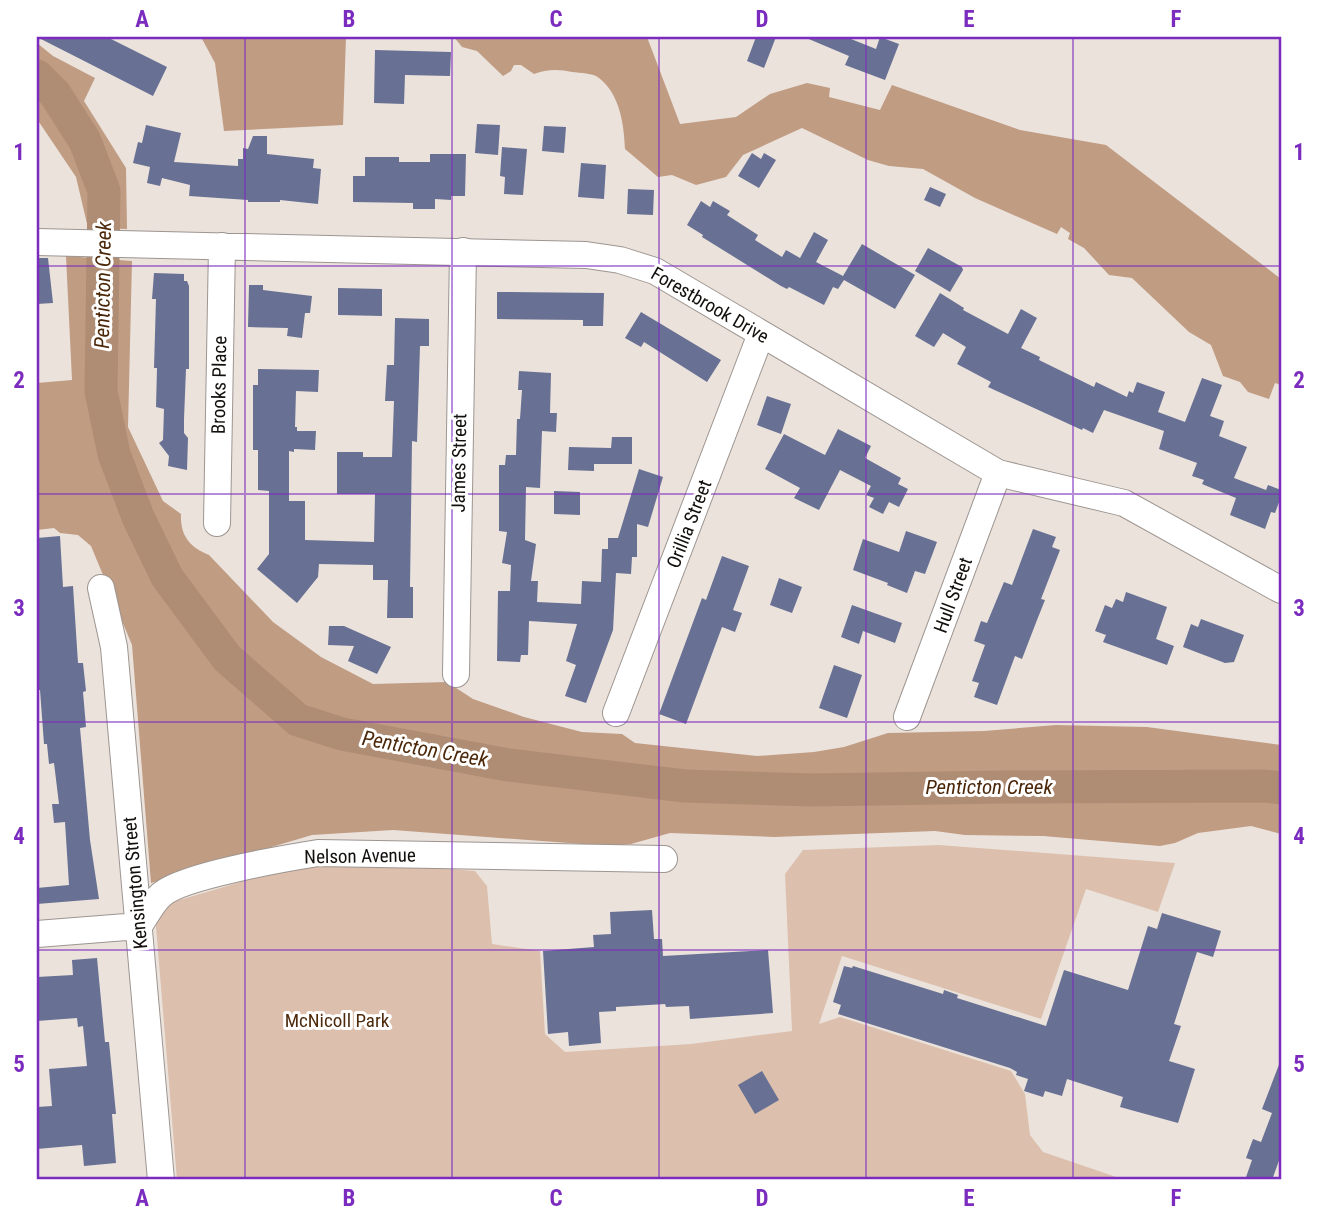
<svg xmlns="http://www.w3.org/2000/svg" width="1318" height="1217" font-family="'Roboto Condensed',sans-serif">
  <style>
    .green { fill: #dcc0ad }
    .forest { fill: #c09c83 }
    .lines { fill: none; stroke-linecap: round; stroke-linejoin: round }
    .river { stroke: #af8c74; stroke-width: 33 }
    .building { fill: #687093 }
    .minor-casing { stroke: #9d9590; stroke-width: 28 }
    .minor { stroke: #fff; stroke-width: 26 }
    .grid { fill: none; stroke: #7b2cbf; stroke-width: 2; stroke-opacity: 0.55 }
    .labels { text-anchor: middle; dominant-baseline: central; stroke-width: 6; stroke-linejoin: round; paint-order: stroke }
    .street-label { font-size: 19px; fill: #120f0d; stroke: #fff }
    .park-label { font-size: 19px; fill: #4f2b0d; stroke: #fff }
    .water-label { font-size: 21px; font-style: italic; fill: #4c280a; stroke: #fff }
    .neatline { fill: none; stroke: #7b2cbf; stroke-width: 2.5 }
    .grid-label { font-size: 23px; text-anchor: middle; font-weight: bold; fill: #7b2cbf }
  </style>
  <rect width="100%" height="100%" fill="#ebe2dc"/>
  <path class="green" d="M939 845 1175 863 1158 912 1086 889 1041 1019 842 956 819 1024 840 1017 1011 1071 1025 1094 1030 1135 1043 1152 1125 1180H177L155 915 166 904 319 859 475 871 487 886 492 944 540 951 545 1034 565 1052 691 1044 792 1031 785 874 803 850Z"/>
  <path class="forest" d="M201 37H346L343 125 224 131 215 63Z
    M454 37H647L680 124 736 117 770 94 807 83 830 88 829 97 880 110 892 85 1020 130 1106 145 1281 279V385L1275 383 1269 399 1248 392 1240 382 1223 376 1211 345 1189 332 1132 278 1109 275 1084 248 1068 239 1070 233 1061 227 1057 234 975 198 923 169 889 166 868 160 802 128 743 155 726 177 696 185 672 175 658 177 625 149C624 125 620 94 599 78 593 73 580 73 572 72 560 69 546 69 534 74L521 65H514L511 71 503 76 477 51 462 47Z
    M37 43 53 56 95 78 84 101 126 168 127 229 88 228 76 177 37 119Z
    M66 256 132 261 128 427 163 501 181 514C180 536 190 547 209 555L273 622 321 657 373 684 447 682 473 699 524 717 582 732 622 734 635 743 757 756 814 752 844 747 888 733 984 731 1056 725 1147 727 1281 745V834L1251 826 1198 833 1175 843 1160 846 1043 836 965 835 935 831 774 837 670 833 631 844 609 846 393 830 312 835 151 883 132 645 91 546 78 535 60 533 54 528 37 530V383L72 380Z"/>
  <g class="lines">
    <path class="river" d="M37 76 55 94 85 141 104 191 101 391 114 454 138 517 167 577 227 658 298 720 342 734 508 765 685 786 812 790 1003 787 1265 786 1281 788"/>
  </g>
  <path class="building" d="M37 37H107L167 67 153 96Z
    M756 37H776L764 68 747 61Z
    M804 37H846L876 49 880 37 899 44 885 80 845 65 849 56Z
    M375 50 451 52 450 76 405 75 404 104 374 103Z
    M477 124 500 125 498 155 475 153Z
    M146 125 181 133 174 162 238 166V159H243V148L248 149 253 136H267V154L314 159 313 168 321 169 318 204 280 200V202H248V200L189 196 190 185 162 178 160 186 147 183 150 167 133 163 138 142 142 143Z
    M544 126 566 127 564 153 542 151Z
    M502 147 527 149 523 195 504 194 505 177 500 176Z
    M752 153 761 159 764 153 776 160 759 188 738 176Z
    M430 154H466L465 196H451V200L435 199V209H413V203L353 202V176H365V157H399V162H430Z
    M581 163 606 165 604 199 578 197Z
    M930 187 946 194 940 207 924 200Z
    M628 189 654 190 653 215 627 214Z
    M701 201 710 207 713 201 730 211 727 215 758 235 755 240 782 257 786 250 800 258 814 232 828 240 816 262 843 276 862 244 915 275 895 309 844 280 838 289 833 287 824 305 789 287 787 289 781 286 702 237 703 235 687 225Z
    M928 248 962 267 963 270 950 292 915 271Z
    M37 258H48L53 303 37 304Z
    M154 273 184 274V281H187L189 286V369H186L184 419V433L188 438 187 470 168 466 169 456 159 443 163 440 164 409 156 407 157 368H154L156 299H152Z
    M249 285H263V290L312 296 310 313H305L302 338 287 336 288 328 248 327Z
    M338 288 382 289V316L338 315Z
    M497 292 604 293 603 326H583V320L497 319Z
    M940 293 964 308 963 310 1008 334 1021 309 1037 318 1021 348 1040 357 1039 360 1094 387 1096 382 1127 397 1129 391 1133 393 1137 382 1165 392 1158 412 1185 422 1202 378 1222 385 1210 416 1224 421 1219 436 1247 447 1234 478 1266 490 1268 485 1281 490V497L1275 513 1271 512 1265 529 1230 515 1236 498 1202 484 1204 480 1192 476 1197 463 1159 449 1164 431 1104 410 1093 433 1083 428 1082 430 988 387 991 382 957 364 966 347 943 333 934 347 915 336Z
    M641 312 721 360 707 382 644 342 641 347 625 338Z
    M395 318 429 319V346H420L417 442 412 441 410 587H413V618H387L388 580H373V565L319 564 318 577 297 603 257 569 269 554V491L258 490V450H253V385H258V369L319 370 318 392 296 391 295 427H297V431H316L315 450 294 449V452L289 451V501H305V540L374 542 375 494H337V452H363V457H392L394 401H385L387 365H394Z
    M519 371 551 373 550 413H557L556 432 542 431 540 488 526 487 525 540 536 544 531 581H538L537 602 581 604 582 581 601 582 602 549H608V538H618L639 469 663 477 648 527 637 524V557H632L631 574 616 573 613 630 586 703 565 696 576 665 566 661 577 624 529 621 528 655H521L520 662 497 661 498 591H510L511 565 502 563 507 532 499 531V465H505L506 455H516L517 419H520L522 390H518Z
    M767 396 791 404 781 434 757 425Z
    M838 429 871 446 865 458 901 478 898 484 908 489 899 507 889 502 883 514 869 507 874 498 866 495 871 486 840 470 819 510 794 498 800 488 765 469 784 434 825 455Z
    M612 437H632V464H594V471L568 470 569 447 611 448Z
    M554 491 580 492V515L554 514Z
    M1033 529 1056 537 1052 547 1060 550 1041 599 1045 600 1037 620 1022 659 1015 656 997 705 974 697 979 683 972 681 985 645 974 641 981 621 987 623 1004 582 1012 585Z
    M906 531 937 542 925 574 915 571 907 593 887 585 888 583 853 570 863 539 899 552Z
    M60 536 63 587 73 586 78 663H83L86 691 83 692 86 727 80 728 90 840 99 899 37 904V888L69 885 65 822 54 823 52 804H59L54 763 49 764 47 744H44L40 690H37V538Z
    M722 556 749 566 733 610 742 613 735 632 722 627 686 724 659 714 702 598 706 600Z
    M779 578 802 587 792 613 770 605Z
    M1126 592 1167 607 1156 639 1174 646 1167 665 1103 642 1106 635 1095 631 1105 605 1112 608 1116 599 1123 602Z
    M852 605 902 623 895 643 863 631 859 644 841 637Z
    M1201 619 1244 635 1234 662 1225 663 1183 647 1191 624 1198 627Z
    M329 626H344L391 647 377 674 348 661 354 646 328 645Z
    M834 665 862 675 847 718 819 708Z
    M652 910 654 939H662L663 956 768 950 773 1013 690 1019 689 1006 666 1007 665 1004 616 1007V1011L599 1012 601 1043 569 1046 568 1032 548 1034 543 951 594 947 593 935 611 934 610 912Z
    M1162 913 1221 931 1213 957 1197 952 1174 1024 1181 1026 1169 1061 1195 1069 1178 1123 1120 1107 1123 1097 1067 1079 1062 1096 1045 1091 1043 1097 1024 1091 1028 1079 1016 1075 1017 1072 1010 1068 838 1014 841 1005 833 1002 844 966 852 968 853 966 943 994 944 990 958 995 957 998 1046 1026 1064 970 1128 990 1148 926 1157 929Z
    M97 958 105 1042H109L116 1114H112L116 1163 84 1166 82 1145 37 1149V1135H39L37 1107 52 1106 49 1069 87 1066 83 1026 78 1027 77 1018 37 1021V977L73 975 72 960Z
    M1280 1062 1281 1155 1272 1180H1245L1252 1160 1246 1158 1253 1139 1261 1142 1272 1113 1262 1109Z
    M762 1071 779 1100 755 1114 738 1085Z"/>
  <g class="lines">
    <g class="minor-casing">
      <path id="minor" d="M37 242 586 255 620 260 655 271 998 473 1124 503 1281 590
        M217 523 222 246
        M101 588 114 647 161 1180
        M456 674 463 251
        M616 713 761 334
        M907 717 998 473
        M37 934 139 926C146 916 152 903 161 895 181 876 287 858 318 853L664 859"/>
    </g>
    <use href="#minor" class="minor"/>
  </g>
  <path class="grid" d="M245 37V1180M452 37V1180M659 37V1180M866 37V1180M1073 37V1180M37 266H1281M37 494H1281M37 722H1281M37 950H1281"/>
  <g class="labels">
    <g class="street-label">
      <text transform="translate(710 305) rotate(30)">Forestbrook Drive</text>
      <text transform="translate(219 385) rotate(-89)">Brooks Place</text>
      <text transform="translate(459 463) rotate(-89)">James Street</text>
      <text transform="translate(689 524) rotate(-69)">Orillia Street</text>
      <text transform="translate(953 595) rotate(-70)">Hull Street</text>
      <text transform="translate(360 856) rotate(-1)">Nelson Avenue</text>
      <text transform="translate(135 883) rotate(-95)">Kensington Street</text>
    </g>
    <g class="park-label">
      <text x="337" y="1020">McNicoll Park</text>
    </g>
    <g class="water-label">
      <text transform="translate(103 285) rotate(-89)">Penticton Creek</text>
      <text transform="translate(425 749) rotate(10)">Penticton Creek</text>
      <text x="989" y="787">Penticton Creek</text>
    </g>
  </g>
  <rect width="1318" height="1217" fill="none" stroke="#ffffff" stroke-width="77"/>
  <rect x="38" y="38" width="1242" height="1140" class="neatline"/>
  <g class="grid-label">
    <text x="142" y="27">A</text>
    <text x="349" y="27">B</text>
    <text x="556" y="27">C</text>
    <text x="762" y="27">D</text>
    <text x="969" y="27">E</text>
    <text x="1176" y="27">F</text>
    <text x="19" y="160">1</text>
    <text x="1299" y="160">1</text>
    <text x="19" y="388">2</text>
    <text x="1299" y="388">2</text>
    <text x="19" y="616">3</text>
    <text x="1299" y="616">3</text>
    <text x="19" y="844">4</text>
    <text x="1299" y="844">4</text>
    <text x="19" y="1072">5</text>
    <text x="1299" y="1072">5</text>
    <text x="142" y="1206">A</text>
    <text x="349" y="1206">B</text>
    <text x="556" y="1206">C</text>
    <text x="762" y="1206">D</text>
    <text x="969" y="1206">E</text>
    <text x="1176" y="1206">F</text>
  </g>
</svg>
